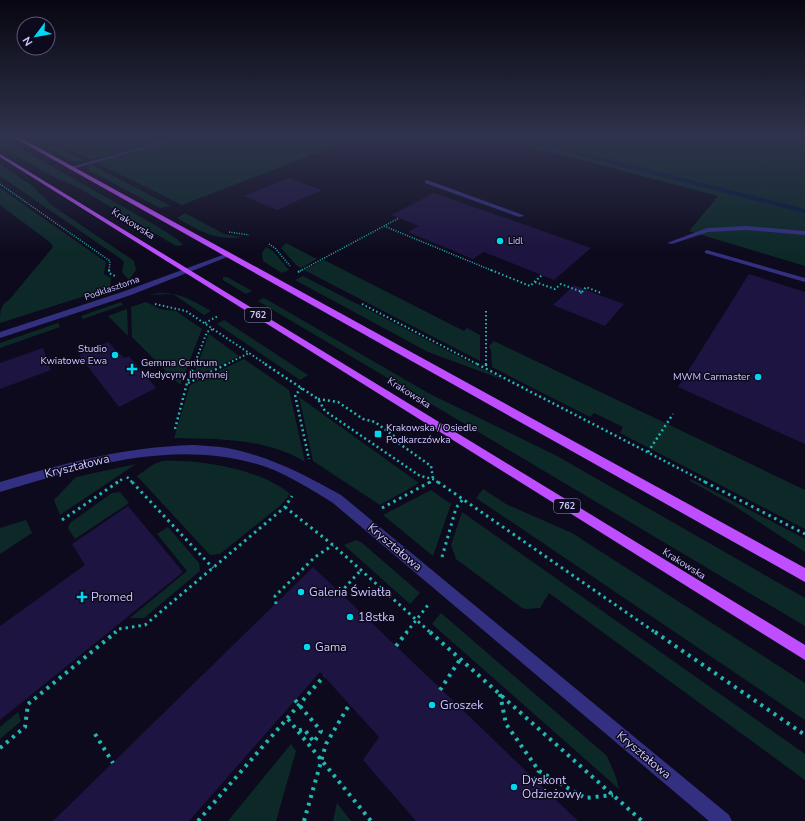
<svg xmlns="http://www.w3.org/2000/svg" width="805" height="821" font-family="'Nunito Sans',sans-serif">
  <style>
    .green { fill: #0c2928 }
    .water { fill: #04183d }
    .building { fill: #1d1441 }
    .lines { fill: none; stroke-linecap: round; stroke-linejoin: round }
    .path-far4 { stroke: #21b9b1; stroke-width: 1.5; stroke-dasharray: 1 1.5; stroke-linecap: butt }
    .path-far3 { stroke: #21b9b1; stroke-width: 2; stroke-dasharray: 1.5 2.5; stroke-linecap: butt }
    .path-far2 { stroke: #21b9b1; stroke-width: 2.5; stroke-dasharray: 2 3; stroke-linecap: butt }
    .path-far1 { stroke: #21b9b1; stroke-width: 3; stroke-dasharray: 2.5 4; stroke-linecap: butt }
    .path { stroke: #21b9b1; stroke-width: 4; stroke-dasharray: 3 5; stroke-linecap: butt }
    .minor { fill: #333082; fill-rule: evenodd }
    .major { fill: #be4eff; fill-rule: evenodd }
    .path-bridge { stroke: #21b9b1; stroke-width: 4; stroke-dasharray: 3 5; stroke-linecap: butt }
    .poi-dot { fill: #00d8f2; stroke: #0d0a1e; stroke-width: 1.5 }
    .labels { text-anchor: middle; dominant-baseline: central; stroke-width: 3; stroke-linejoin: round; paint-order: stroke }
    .far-poi-label { font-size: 9px; fill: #cec7ff; stroke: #0d0a1e; text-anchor: start }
    .far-street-label { font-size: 9px; fill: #cec7ff; stroke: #0d0a1e }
    .shield { fill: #0d0a1e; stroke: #948ebc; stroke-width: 1 }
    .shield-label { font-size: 9px; font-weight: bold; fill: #cec7ff }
    .street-label { font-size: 10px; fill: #cec7ff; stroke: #0d0a1e }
    .poi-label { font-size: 10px; fill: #cec7ff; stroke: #0d0a1e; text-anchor: end }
    .near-street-label { font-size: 12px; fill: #cec7ff; stroke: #0d0a1e }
    .near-poi-label { font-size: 12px; fill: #cec7ff; stroke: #0d0a1e; text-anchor: start }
  </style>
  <rect width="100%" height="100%" fill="#0d0a1e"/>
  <path class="green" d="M0 137 155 225 177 239 183 245 176 246 79 188 50 175 0 146Z
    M83 137H153L157 139 154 143 92 160 59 144Z
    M185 137H358L182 205 95 162Z
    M494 137H805V266L689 231 718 196Z
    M53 145 85 161H71L46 147Z
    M0 164 31 185 53 206 134 261 136 270 129 280 122 272 124 262 121 259 0 176Z
    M90 164 171 206 160 208 87 169Z
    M0 188 106 262 104 274 111 278 110 288 0 323C0 313 0 304 9 300L53 247 51 243 0 205Z
    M185 213 224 234 242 237C215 241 200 231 177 218Z
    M286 243 317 259 301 268 296 265 281 248Z
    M266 247 273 251 289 270 282 273 263 261 262 253Z
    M324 260 464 331 467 328 480 335V361L304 270Z
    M303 276 504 380 428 352 295 280Z
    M223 277H227L252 291 246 294 223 280Z
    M159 293C180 292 193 301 211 311L204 315 173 294 147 295Z
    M264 298 430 394 557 456 805 598V626L258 301Z
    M121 302 123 305 83 319 81 316Z
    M146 302 160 309 176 311 202 329 180 385 132 337 131 307Z
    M127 309 128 336 108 316Z
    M224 320 308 375 300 380 217 324Z
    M58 323 60 327 0 348V343Z
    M209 334 239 356 192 379Z
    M494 341 805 490V529L620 433 623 427 594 413 590 417 492 367 491 350 489 346Z
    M244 359 289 390 305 462C266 438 218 439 174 438L190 385Z
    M299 397 419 483 380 505 313 461Z
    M162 461C198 459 262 469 290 494L281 505 220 554 210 555 137 476 154 464Z
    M136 464 60 515 54 500 76 477Z
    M691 479 805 539V552L733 505 690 481Z
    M483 489 506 504 572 533 805 683V720L476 498Z
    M431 490 451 504 433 556 383 515Z
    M120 492 129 503 75 539 68 528 70 523 112 493Z
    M462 512 805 754V780L549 593 540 608 527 609 522 608 456 559 451 545Z
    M26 520 32 533 0 554V528Z
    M168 527 199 563 200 571 144 618H130L187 571 157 534Z
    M356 540 361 542 420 593 410 604 344 545Z
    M441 613 607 756 616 777 619 789 432 624Z
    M18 712 21 721 0 739V727Z
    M291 744 296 751 276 821H228Z
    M337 803 351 821H333Z"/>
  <path class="water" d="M511 137H523L805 209V213L603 162Z"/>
  <path class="building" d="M289 178 322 190 277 210 244 196Z
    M434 193 537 229 591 248 554 280 484 252 473 259 408 232 419 226 391 215Z
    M749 274 805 292V444L678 387Z
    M574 285 599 295 624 304 605 326 553 305Z
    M108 342 124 358 129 356 156 388 119 407 79 355Z
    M43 348 51 370 0 389V363Z
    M128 506 183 572 0 720V626L85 565 72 544Z
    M313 567 396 646 578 821H416L363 760 379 737 320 672 189 821H53Z"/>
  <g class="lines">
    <path class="path-far4" d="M0 184 110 261 109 271
      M384 226 493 271
      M229 232 249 235
      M269 244 275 248 290 266
      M300 271 399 218"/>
    <path class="path-far3" d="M109 270V273L115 276
      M491 270 530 286 542 275
      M298 272 302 270
      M535 282 555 289 561 284 582 292 580 293
      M582 292 586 287 601 293
      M155 304 186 311 267 365
      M362 304 479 365
      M486 311V365
      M205 323 218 316
      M194 365 207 332 213 329
      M225 365 249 353"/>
    <path class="path-far2" d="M265 364 318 399 325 411 420 476 433 479 439 483
      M477 364 707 483
      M486 364V368
      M188 383 227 364
      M302 388 295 395 309 459
      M318 399 338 402 363 419 375 422 394 436 397 442 431 466 433 479
      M175 429 187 383 195 364
      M648 452 673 414
      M127 477 133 483
      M116 483 124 478
      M429 483 433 480"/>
    <path class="path-far1" d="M132 482 213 568
      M438 482 656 633
      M705 482 805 534
      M285 507 333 545 431 633
      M382 508 430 482
      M62 520 118 482
      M442 557 456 508 463 499
      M340 593 361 570
      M276 604 275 596 315 557 333 545
      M114 633 119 629 145 625 285 507 292 496
      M406 633 428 605"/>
    <path class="path" d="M430 632 642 821
      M655 632 805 735
      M396 646 407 632
      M440 690 461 658
      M500 694 506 724 539 771 585 798 613 795
      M288 719 371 821
      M95 734 113 763
      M0 748 25 727 28 704 116 632
      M535 780 539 771
      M198 821 324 676
      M304 821 326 744 349 705"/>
    <path class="minor" d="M176 137H183L73 169 68 168Z
      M427 180 523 215 524 216 519 217 425 183V181Z
      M746 226 805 231V235L746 230 708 232 672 244 667 243 707 228Z
      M707 250 805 278V282L705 253V251Z
      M228 253 230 254V256L131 295 0 338V332L125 291Z
      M193 445C205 446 216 446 227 448 269 456 305 475 341 495L729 815 732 821H709L333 503C309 488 284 472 257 464 170 439 84 467 0 492V482C66 463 124 447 193 445Z"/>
    <path class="major" d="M13 137H19L805 568V582Z
      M0 154 188 269 805 645V660L0 157Z"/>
    <path class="path-bridge" d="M295 700 321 731 314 742 304 729 297 731"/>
  </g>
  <linearGradient id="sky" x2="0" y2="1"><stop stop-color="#070610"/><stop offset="0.54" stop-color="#2f334c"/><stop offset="1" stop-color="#2f334c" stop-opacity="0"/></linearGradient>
  <rect width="805" height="252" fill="url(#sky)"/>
  <g class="poi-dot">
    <circle cx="500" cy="241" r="4"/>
    <circle cx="115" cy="355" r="4"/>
    <path d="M130 363h4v4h4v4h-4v4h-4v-4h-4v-4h4z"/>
    <circle cx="758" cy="377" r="4"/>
    <rect x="374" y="430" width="8" height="8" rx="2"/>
    <circle cx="301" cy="592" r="4"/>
    <path d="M80 591h4v4h4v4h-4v4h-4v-4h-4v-4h4z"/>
    <circle cx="350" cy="617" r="4"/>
    <circle cx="307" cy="647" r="4"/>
    <circle cx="432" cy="705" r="4"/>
    <circle cx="514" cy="787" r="4"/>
  </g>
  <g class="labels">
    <g class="far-poi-label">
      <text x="508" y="241">Lidl</text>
    </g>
    <g class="far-street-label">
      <text transform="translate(112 288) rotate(-19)">Podklasztorna</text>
    </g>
    <g class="shield">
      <rect x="245" y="308" width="26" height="14" rx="3"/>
      <rect x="554" y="499" width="26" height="14" rx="3"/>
    </g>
    <g class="shield-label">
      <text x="258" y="315">762</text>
      <text x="567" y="506">762</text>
    </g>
    <g class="street-label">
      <text transform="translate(133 224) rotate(32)">Krakowska</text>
      <text transform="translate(409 393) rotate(32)">Krakowska</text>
      <text transform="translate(684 564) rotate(32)">Krakowska</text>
    </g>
    <g class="poi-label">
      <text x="107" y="349">Studio<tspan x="107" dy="12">Kwiatowe Ewa</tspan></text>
      <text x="141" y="363" text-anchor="start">Gemma Centrum<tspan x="141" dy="12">Medycyny Intymnej</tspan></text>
      <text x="750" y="377">MWM Carmaster</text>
      <text x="386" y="428" text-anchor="start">Krakowska / Osiedle<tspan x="386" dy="12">Podkarczówka</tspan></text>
    </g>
    <g class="near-street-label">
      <text transform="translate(77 466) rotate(-14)">Kryształowa</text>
      <text transform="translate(395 547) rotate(40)">Kryształowa</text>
      <text transform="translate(644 755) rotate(40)">Kryształowa</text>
    </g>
    <g class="near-poi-label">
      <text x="309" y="592">Galeria Światła</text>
      <text x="91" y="597">Promed</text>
      <text x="358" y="617">18stka</text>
      <text x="315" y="647">Gama</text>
      <text x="440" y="705">Groszek</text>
      <text x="522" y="780">Dyskont<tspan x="522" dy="14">Odzieżowy</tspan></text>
    </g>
  </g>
  <g transform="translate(36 36) rotate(238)"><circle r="19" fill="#0d0a1e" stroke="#5a5678"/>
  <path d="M0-3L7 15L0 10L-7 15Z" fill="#00d8f2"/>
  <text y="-6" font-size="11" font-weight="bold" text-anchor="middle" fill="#cec7ff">N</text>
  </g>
</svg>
